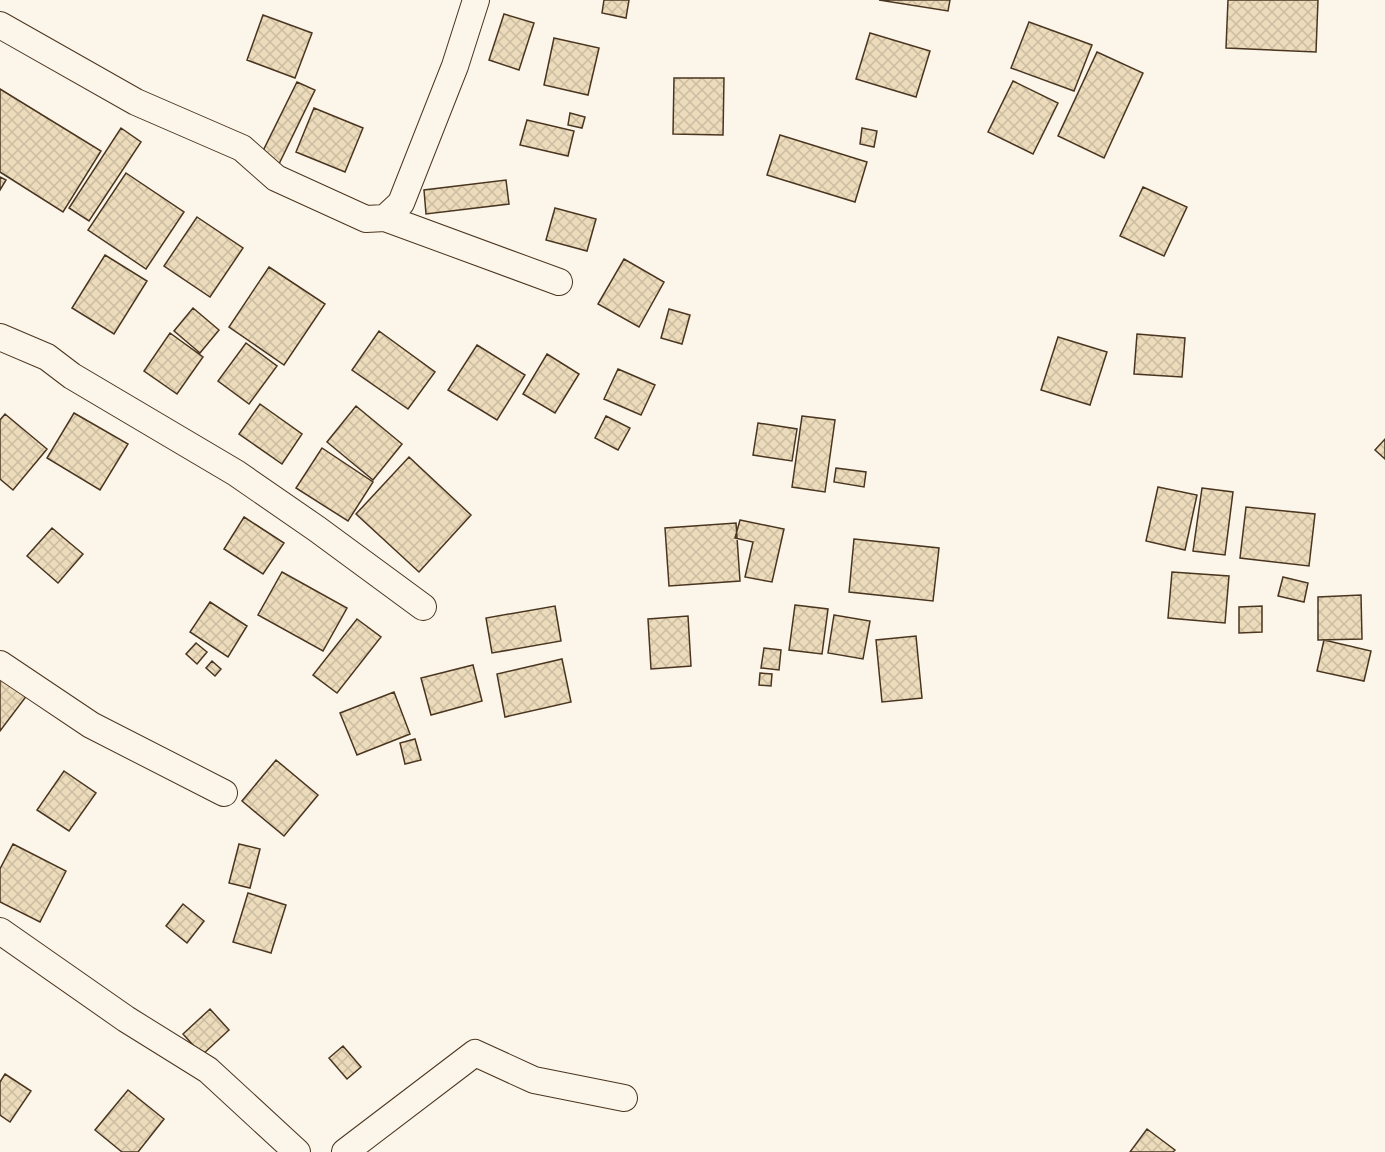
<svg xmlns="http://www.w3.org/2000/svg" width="1385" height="1152" font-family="'PT Sans Narrow',sans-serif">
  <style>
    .building { fill: url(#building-cross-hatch); stroke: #4a3520; stroke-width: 1.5 }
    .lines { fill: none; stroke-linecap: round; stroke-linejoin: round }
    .street-casing { stroke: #4a3520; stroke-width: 28 }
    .street { stroke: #fbf6e9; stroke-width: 26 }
  </style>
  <defs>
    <pattern id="building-cross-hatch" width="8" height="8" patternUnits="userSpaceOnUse" patternTransform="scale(1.5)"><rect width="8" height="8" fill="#ecdcbc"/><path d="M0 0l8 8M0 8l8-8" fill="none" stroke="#ccbda1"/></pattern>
  </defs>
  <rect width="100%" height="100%" fill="#fbf6e9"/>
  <path class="building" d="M604 0H629L626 18 602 13Z
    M879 0H950L948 11Z
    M1228 0H1318L1316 52 1226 48Z
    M504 14 534 23 519 70 489 60Z
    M263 15 312 33 295 78 247 60Z
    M1029 22 1092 45 1074 91 1011 68Z
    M870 33 930 51 916 97 856 79Z
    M554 38 599 48 588 95 544 85Z
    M1097 52 1143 73 1104 158 1058 136Z
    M674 78H724L723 135 673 134Z
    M1013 81 1058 103 1033 154 988 132Z
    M297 82 315 90 277 168 259 159Z
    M0 89 101 151 63 212 0 172Z
    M314 108 363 128 345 172 296 152Z
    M570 113 585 117 582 128 568 125Z
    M527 120 574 131 568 156 520 145Z
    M121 128 141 142 89 221 69 208Z
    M862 128 877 131 874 147 860 144Z
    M780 135 867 162 855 202 767 175Z
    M126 173 184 212 146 269 88 230Z
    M0 177 6 180 0 190Z
    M506 180 509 204 426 214 424 190Z
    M1143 187 1187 207 1164 256 1120 236Z
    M555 208 596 219 587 251 546 240Z
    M197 217 243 248 210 297 164 266Z
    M105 255 147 281 114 334 72 308Z
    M624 259 664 282 639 327 598 304Z
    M269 267 325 304 284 365 229 327Z
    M193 308 219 330 200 353 174 331Z
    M669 309 690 315 682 344 661 338Z
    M379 331 435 372 408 409 352 370Z
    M170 333 203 357 177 394 144 371Z
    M1137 334 1185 338 1182 377 1134 374Z
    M1058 337 1107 352 1090 405 1041 390Z
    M246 343 277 366 249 404 218 381Z
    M477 345 525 375 497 420 448 390Z
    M547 354 579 374 555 413 523 394Z
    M618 369 655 385 641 415 604 399Z
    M260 404 302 434 282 464 239 434Z
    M356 406 402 444 373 480 327 442Z
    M74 413 128 444 100 490 47 458Z
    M5 414 47 449 13 490 0 479V420Z
    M606 416 630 428 618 450 595 438Z
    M802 416 835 420 825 492 792 487Z
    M758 423 797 429 792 461 753 455Z
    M1385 439V459L1375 450Z
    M322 448 373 482 348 521 296 488Z
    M409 457 471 515 419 572 356 514Z
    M836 468 866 472 864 487 834 482Z
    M1158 487 1197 495 1185 550 1146 541Z
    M1202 488 1233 492 1225 555 1193 551Z
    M1246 507 1315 514 1309 566 1240 558Z
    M244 517 284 543 263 574 224 549Z
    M740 520 784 529 772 582 745 577 753 542 735 538Z
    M736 523 740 581 669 586 665 528Z
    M52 528 83 554 58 583 27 556Z
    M854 539 939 548 933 601 849 592Z
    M282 572 347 608 323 651 258 615Z
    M1172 572 1229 576 1225 623 1168 618Z
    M1283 577 1308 583 1304 602 1278 596Z
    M1361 595 1362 639 1318 640V597Z
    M210 602 247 626 228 657 190 632Z
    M795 605 828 609 822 654 789 650Z
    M555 606 561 641 492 653 486 618Z
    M1262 606V632L1239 633V607Z
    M834 615 870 621 863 659 828 653Z
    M688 616 691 666 651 669 648 619Z
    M357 619 381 637 337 693 313 675Z
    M916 636 922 698 882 702 876 640Z
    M1324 640 1371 651 1364 681 1317 671Z
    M196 643 207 652 197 664 186 654Z
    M764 648 781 650 779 670 761 668Z
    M562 659 571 702 505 717 497 674Z
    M212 661 221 669 215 676 206 668Z
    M473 665 482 701 431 715 421 678Z
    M0 673 28 694 0 731Z
    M760 673 772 674 771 686 759 685Z
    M394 692 410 734 357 755 340 713Z
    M415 739 421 760 405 764 400 743Z
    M276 760 318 795 284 836 242 801Z
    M64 771 96 793 69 831 37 810Z
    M13 844 66 871 40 922 0 902V869Z
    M239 844 260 849 250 888 229 883Z
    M248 893 286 905 271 953 233 942Z
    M183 904 204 921 187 943 166 926Z
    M210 1009 229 1030 202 1055 183 1034Z
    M343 1046 361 1067 347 1079 329 1058Z
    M5 1074 31 1091 10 1122 0 1115V1082Z
    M128 1090 164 1119 138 1152H122L95 1130Z
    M1147 1129 1175 1150 1173 1152H1130Z"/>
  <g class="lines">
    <g class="street-casing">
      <path id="street" d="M0 25 136 102 242 148 276 178 366 219 385 218 401 203 455 66 476 0
        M385 218 559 282
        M0 337 47 357 72 376 236 473 317 529 423 607
        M0 664 91 725 224 793
        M0 931 126 1019 208 1070 297 1152
        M345 1152 475 1053 534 1080 624 1098"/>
    </g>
    <use href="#street" class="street"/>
  </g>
</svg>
